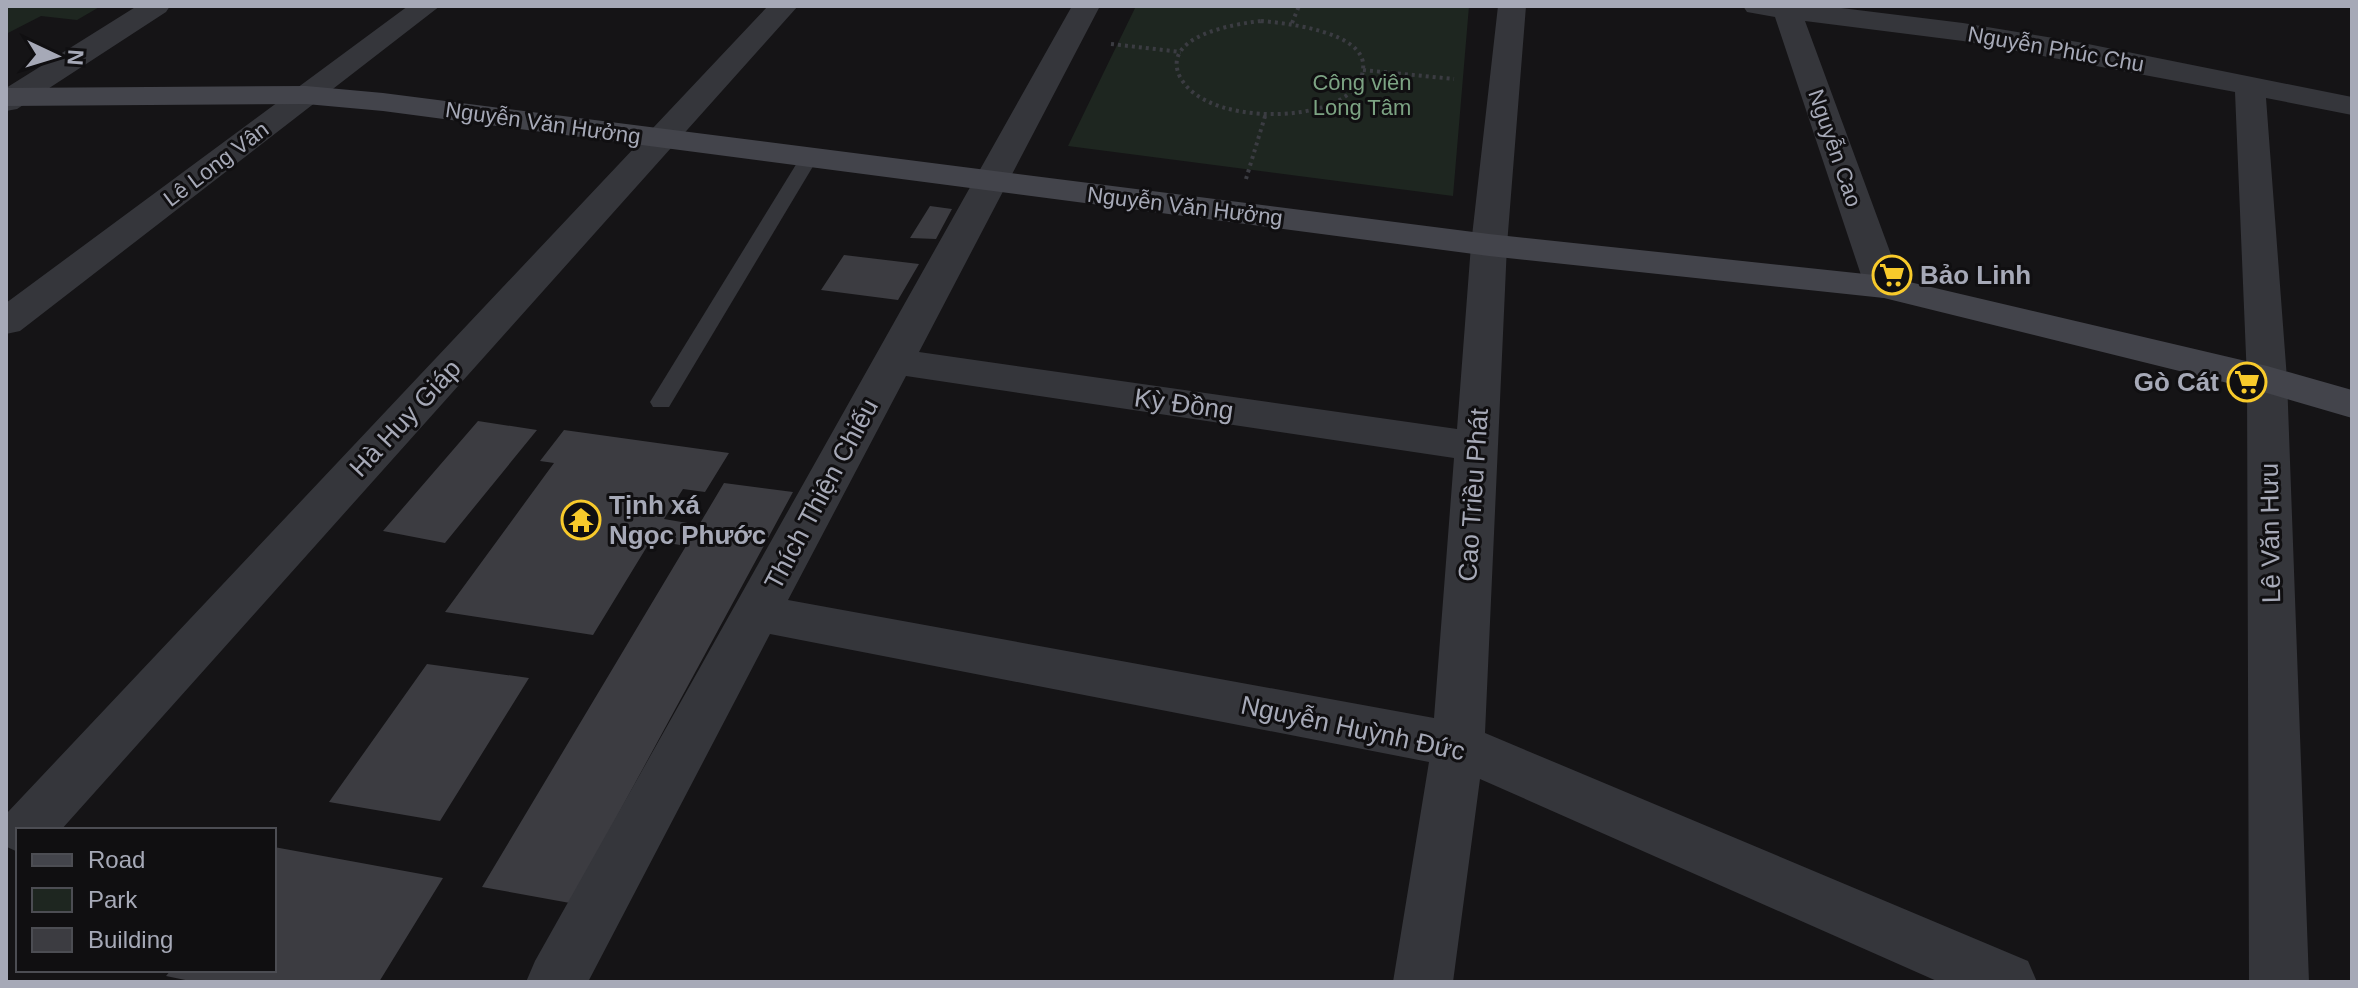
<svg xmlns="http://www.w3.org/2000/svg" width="2358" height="988" font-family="Arial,sans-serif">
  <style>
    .green { fill: #1e2620 }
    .building { fill: #3c3c41 }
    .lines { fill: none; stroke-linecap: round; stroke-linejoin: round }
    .path { stroke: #3b3c42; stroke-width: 4; stroke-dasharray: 3 4; stroke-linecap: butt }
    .lane { fill: #35363b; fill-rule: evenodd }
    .street { fill: #35363b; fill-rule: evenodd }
    .secondary { fill: #43444b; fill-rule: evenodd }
    .labels { text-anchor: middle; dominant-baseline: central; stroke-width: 6; stroke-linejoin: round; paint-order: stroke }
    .far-street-label { font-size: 22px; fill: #a6a9b7; stroke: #100f11 }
    .far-park-label { font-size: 22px; fill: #7ca383; stroke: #100f11 }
    .poi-label { font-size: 26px; font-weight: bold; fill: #a6a9b7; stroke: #100f11; text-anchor: start }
    .street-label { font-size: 26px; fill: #a6a9b7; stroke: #100f11 }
  </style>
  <rect width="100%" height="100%" fill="#151416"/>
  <path class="green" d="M6 6H101L77 20 41 16 6 34Z
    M1136 6H1469L1453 196 1068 146Z"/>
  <path class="building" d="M930 206 952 209 936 239 910 238Z
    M844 255 919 264 898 300 821 290Z
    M478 421 537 430 445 543 383 531Z
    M564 430 729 453 705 492 683 489 664 519 699 525 724 483 793 492 570 903 482 887 686 546 651 540 593 635 445 612 554 463 540 461Z
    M427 664 529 678 440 821 329 802Z
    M274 847 443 878 379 982H195L166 976 171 970H274Z"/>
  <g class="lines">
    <path class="path" d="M1261 21C1286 23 1368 32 1363 69 1362 78 1360 84 1353 90 1323 120 1243 120 1207 101 1196 96 1186 88 1180 77 1160 36 1234 24 1261 21Z
      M1292 23 1299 6
      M1111 44 1181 52
      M1363 70 1454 79
      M1246 179 1266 113"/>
    <path class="lane" d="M809 153 818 158 672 402 669 407H653L650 402 800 158Z"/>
    <path class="street" d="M137 6H170L166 12 17 109 6 111V88Z
      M408 6H440L20 331 6 334V303Z
      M768 6H798L61 830H18V852L7 847V813Z
      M1072 6H1100L919 352 1457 429 1471 245 1498 6H1526L1507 245 1485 733 2028 961 2037 982H1939L1480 779 1453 982H1393L1429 762 770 634 588 982H526L535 961ZM906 376 1454 458 1434 718 788 600Z
      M1743 6H1825L1963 23 2078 42 2352 97V115L2266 98 2287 379 2309 982H2249L2247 379 2235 92 1963 41 1805 21 1903 287 1897 295 1884 298 1871 295 1865 287 1775 17 1747 12Z"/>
    <path class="secondary" d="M306 86 383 93 1489 234 1884 276 2267 366 2352 390V418L2260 391 1884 298 1489 256 383 111 306 104 6 106V88Z"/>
  </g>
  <defs>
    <g id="supermarket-ring" transform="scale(2)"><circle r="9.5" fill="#100f11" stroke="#f8ca2b" stroke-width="1.5"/><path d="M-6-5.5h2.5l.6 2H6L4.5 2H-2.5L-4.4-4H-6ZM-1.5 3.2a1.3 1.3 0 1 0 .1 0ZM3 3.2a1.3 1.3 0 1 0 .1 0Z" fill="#f8ca2b"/></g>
    <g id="temple-ring" transform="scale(2)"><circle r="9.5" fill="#100f11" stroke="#f8ca2b" stroke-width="1.5"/><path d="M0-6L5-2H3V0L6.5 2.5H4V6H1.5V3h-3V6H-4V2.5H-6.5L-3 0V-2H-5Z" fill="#f8ca2b"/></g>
  </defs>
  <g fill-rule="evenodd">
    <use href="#supermarket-ring" x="1892" y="275"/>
    <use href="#supermarket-ring" x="2247" y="382"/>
    <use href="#temple-ring" x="581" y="520"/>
  </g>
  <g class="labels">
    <g class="far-street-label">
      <text transform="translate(2056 49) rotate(10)">Nguyễn Phúc Chu</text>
      <text transform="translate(543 123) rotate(8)">Nguyễn Văn Hưởng</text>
      <text transform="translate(1835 148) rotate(71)">Nguyễn Cao</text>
      <text transform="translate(216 164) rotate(-37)">Lê Long Vân</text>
      <text transform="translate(1185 206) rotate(7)">Nguyễn Văn Hưởng</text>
    </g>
    <g class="far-park-label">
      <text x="1362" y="82">Công viên<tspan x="1362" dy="25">Long Tâm</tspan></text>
    </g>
    <g class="poi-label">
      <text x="1920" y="275">Bảo Linh</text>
      <text x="2219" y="382" text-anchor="end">Gò Cát</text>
      <text x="609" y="505">Tịnh xá<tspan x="609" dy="30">Ngọc Phước</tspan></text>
    </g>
    <g class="street-label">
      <text transform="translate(1184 404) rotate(8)">Kỳ Đồng</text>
      <text transform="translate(405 418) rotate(-47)">Hà Huy Giáp</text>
      <text transform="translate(821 494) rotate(-62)">Thích Thiện Chiếu</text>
      <text transform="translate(1473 495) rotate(-86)">Cao Triều Phát</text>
      <text transform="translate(2270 533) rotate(-91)">Lê Văn Hưu</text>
      <text transform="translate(1353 728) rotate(12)">Nguyễn Huỳnh Đức</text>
    </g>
  </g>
  <rect width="2358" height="988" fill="none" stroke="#a6a9b7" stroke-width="16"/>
  <rect x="16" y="828" width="260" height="144" fill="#100f11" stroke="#4c4d53" stroke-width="2"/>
  <rect x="32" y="854" width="40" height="12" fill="#43444b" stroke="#4c4d53" stroke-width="2"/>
  <text x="88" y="868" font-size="24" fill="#a6a9b7">Road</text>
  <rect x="32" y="888" width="40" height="24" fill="#1e2620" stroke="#4c4d53" stroke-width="2"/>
  <text x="88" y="908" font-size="24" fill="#a6a9b7">Park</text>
  <rect x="32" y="928" width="40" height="24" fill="#3c3c41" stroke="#4c4d53" stroke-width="2"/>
  <text x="88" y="948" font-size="24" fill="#a6a9b7">Building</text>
  <g transform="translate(56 56) rotate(94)" stroke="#100f11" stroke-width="6" paint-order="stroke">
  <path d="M0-6L14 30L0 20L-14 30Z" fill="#a6a9b7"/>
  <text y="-12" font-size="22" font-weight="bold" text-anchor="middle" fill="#a6a9b7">N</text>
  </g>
</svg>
